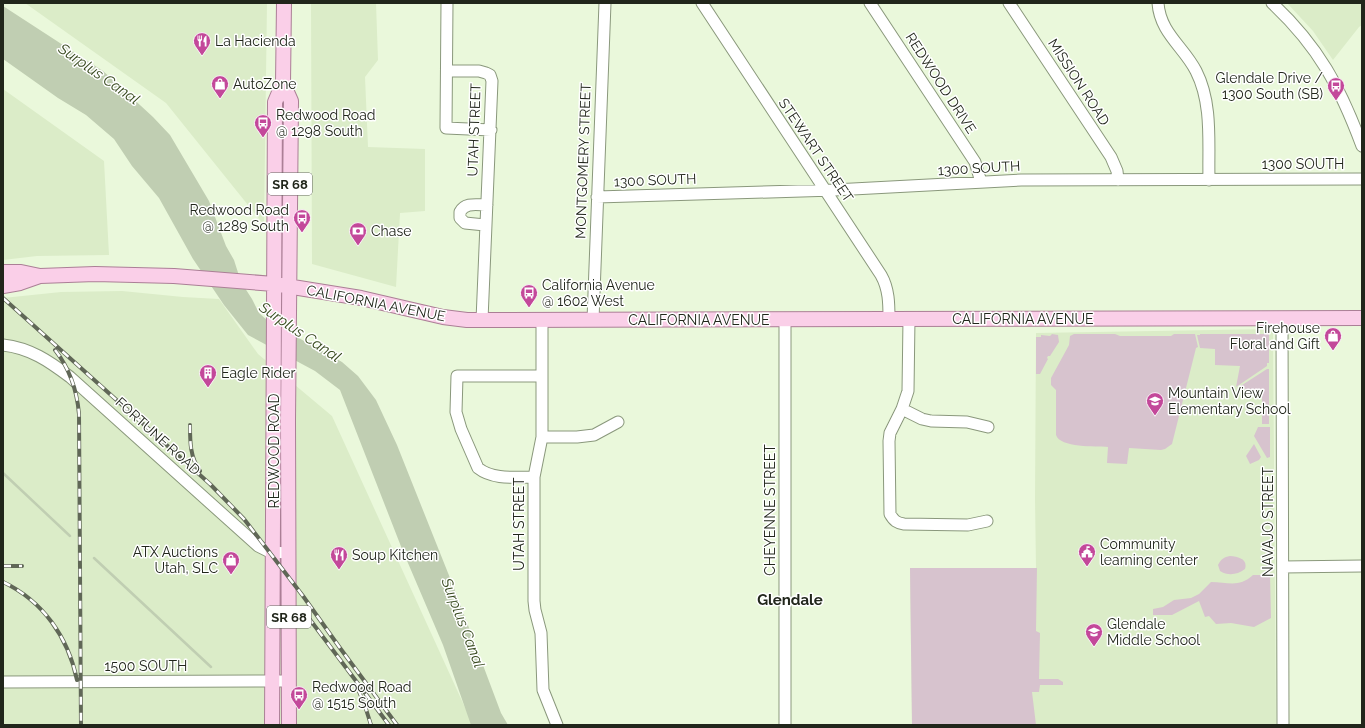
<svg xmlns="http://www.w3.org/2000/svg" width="1365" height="728" font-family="Raleway,sans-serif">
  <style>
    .built { fill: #dbecc8 }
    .green { fill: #d7c3ce }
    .water { fill: #c0ceb2 }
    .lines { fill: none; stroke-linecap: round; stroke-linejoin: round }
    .stream { stroke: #c0ceb2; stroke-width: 2.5 }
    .minor-casing { stroke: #8a987c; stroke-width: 13 }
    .major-casing { stroke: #ab7f96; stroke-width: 16 }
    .minor { stroke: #fff; stroke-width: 11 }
    .major { stroke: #facfe8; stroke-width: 14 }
    .rail-casing { stroke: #606757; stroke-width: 4 }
    .rail { stroke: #fff; stroke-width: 2.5; stroke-dasharray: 8; stroke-linecap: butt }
    .labels { text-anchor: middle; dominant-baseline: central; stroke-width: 3; stroke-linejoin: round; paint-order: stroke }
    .shield { fill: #fff; stroke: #64675f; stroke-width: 1 }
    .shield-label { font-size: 13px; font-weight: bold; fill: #21261b }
    .poi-label { font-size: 14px; fill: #21261b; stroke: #fff; text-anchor: start }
    .street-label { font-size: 14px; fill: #21261b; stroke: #fff }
    .water-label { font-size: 15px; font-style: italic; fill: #384a1f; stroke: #fff }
    .neighbourhood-label { font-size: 15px; font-weight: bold; fill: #21261b; stroke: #fff }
  </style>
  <rect width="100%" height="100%" fill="#eaf8db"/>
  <path class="built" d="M25 3H267L264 225 166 103Z
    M311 3H376L378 60 365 77 368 147 425 149V211L400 213 396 287 312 264Z
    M1287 3H1362V25L1359 27 1333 60 1313 31Z
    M3 89 104 161 109 255 37 256 3 260Z
    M122 291 183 297 219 299 258 354 332 416 473 725H3V298L61 292Z
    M1273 329 1276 725H912L910 568H1036L1035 499 1036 333Z"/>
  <path class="green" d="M1052 334 1058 335 1059 342 1050 356H1048L1047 358 1048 359 1040 374H1036V337H1041V335L1050 336Z
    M1074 334H1115L1120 336H1171L1174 334H1195L1198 347 1196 348 1172 444 1165 449 1161 450 1129 448 1127 464 1107 463 1108 447C1096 446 1060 448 1056 435V390L1051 385V378L1069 345 1070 336Z
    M1200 334H1269V363H1267V366L1236 387 1240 366 1215 365V349L1200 348 1197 335H1200Z
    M1267 369H1269V424H1262V394L1239 387Z
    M1258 427H1270V457L1267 458 1254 436Z
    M1254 444 1261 457 1259 460 1250 464 1246 456Z
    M1230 556C1239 557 1248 559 1245 569 1237 575 1228 576 1220 571L1218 565C1221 559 1224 557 1230 556Z
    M910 568H1037L1036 631 1040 633 1039 679H1058L1063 682V685H1040L1039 692H1032L1036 725H912Z
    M1253 575H1270L1271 618 1254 627 1231 623 1216 624 1209 616 1205 617 1199 601 1172 615H1153V609L1163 607 1174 600 1191 598 1199 594 1211 582C1228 582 1239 588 1253 575Z"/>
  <path class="water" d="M3 6 103 71 153 117 170 135 209 201 226 246 234 260 241 282 252 299 259 313 268 321 342 362 358 376 376 400 397 445 454 588 501 713 508 725H471L443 645 402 549 340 390 315 371 248 335 224 305 193 259 159 198 132 166 114 139 86 115 58 98 3 59Z"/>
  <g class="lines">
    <path class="stream" d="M3 473 70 536
      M94 558 211 667"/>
    <g class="minor-casing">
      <path id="minor" d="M447 3 446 128 491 130
        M702 3 881 275C889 289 889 304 889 319
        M870 3 975 162 981 182
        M1009 3 1111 157 1117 171 1118 180
        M1158 3C1160 33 1184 47 1196 71 1213 104 1208 145 1209 180
        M1272 3C1319 47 1340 87 1362 146
        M447 71H479L486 73 490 75 492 81 482 320
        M597 197 834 190 1021 180 1362 179
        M485 225 465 223 460 218V212C465 202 477 205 487 205
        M1282 318 1283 725
        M785 319V725
        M909 319 908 391 902 409 890 433 889 441 890 514C894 521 897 523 904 524L968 525 987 521
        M542 320V437L534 477V601L535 610 541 633 543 690 557 725
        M593 320 605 3
        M3 345C30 348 49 361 70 377L258 546 270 552 289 553
        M902 409 922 419 931 421 967 422 988 427
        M542 437H577L594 435 618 422
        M534 477C515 477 493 480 478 468L461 429 456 412 457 376H541
        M1283 567 1362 566
        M3 682 289 681"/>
    </g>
    <g class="major-casing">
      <path id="major" d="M284 3 283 83 291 101 288 421 289 725
        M3 272H21L40 276 95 274 174 276 274 284 361 298 443 317 467 320 1362 318
        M3 286 20 283 40 276
        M272 725 275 102 283 83"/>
    </g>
    <use href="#minor" class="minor"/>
    <use href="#major" class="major"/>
    <g class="rail-casing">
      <path id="rail" d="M3 298 210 484 244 519 303 596 340 648 397 725
        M55 350C70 369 77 391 79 414L81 725
        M190 425C190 442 190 457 200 471
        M3 566H22
        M3 582C43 601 68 637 77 680
        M308 617 389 725
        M358 689 365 706 371 725"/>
    </g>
    <use href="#rail" class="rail"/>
  </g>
  <defs>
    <g id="restaurant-pin" transform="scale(0.9)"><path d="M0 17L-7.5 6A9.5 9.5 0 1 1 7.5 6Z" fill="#c3489a" stroke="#fff"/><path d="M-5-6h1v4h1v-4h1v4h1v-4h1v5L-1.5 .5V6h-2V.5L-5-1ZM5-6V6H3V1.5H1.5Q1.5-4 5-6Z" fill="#fff"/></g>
    <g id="shop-pin" transform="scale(0.9)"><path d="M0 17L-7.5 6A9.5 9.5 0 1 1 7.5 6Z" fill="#c3489a" stroke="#fff"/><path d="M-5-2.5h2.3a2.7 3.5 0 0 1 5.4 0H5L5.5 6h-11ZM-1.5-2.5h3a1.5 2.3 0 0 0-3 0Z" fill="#fff"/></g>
    <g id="bus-pin" transform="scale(0.9)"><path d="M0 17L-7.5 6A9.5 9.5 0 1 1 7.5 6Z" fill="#c3489a" stroke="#fff"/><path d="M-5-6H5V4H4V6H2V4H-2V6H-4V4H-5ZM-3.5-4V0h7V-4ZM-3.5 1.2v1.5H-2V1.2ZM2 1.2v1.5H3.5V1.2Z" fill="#fff"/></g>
    <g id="bank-pin" transform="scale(0.9)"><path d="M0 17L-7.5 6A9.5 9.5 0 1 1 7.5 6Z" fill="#c3489a" stroke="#fff"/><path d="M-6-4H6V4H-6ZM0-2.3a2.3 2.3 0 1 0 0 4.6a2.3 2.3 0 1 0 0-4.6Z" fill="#fff"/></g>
    <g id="building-pin" transform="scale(0.9)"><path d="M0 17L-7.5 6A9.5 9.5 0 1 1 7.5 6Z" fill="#c3489a" stroke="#fff"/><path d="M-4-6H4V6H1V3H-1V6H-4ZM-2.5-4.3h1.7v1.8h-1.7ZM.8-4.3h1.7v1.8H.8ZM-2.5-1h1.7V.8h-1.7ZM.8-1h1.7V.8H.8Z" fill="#fff"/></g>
    <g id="school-pin" transform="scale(0.9)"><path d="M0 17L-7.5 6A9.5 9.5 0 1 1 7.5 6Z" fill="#c3489a" stroke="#fff"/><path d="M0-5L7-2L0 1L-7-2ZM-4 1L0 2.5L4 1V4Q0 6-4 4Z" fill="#fff"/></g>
    <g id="civic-pin" transform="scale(0.9)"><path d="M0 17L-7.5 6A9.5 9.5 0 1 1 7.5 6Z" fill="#c3489a" stroke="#fff"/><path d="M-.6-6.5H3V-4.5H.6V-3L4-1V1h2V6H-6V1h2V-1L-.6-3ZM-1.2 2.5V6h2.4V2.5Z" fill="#fff"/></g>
  </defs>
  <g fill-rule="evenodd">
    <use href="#restaurant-pin" x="202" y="41"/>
    <use href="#shop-pin" x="220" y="84"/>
    <use href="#bus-pin" x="1336" y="86"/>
    <use href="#bus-pin" x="263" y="123"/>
    <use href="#bus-pin" x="302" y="218"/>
    <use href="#bank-pin" x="358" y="231"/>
    <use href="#bus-pin" x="529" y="293"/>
    <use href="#shop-pin" x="1333" y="336"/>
    <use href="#building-pin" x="208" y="373"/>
    <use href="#school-pin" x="1155" y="401"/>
    <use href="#civic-pin" x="1087" y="552"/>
    <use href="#restaurant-pin" x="339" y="555"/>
    <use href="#shop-pin" x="231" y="560"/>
    <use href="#school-pin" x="1094" y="632"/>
    <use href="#bus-pin" x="299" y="695"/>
  </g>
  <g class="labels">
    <g class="shield">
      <rect x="268" y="173" width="44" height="22" rx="3"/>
      <rect x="267" y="606" width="44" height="22" rx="3"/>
    </g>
    <g class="shield-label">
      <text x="290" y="184">SR 68</text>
      <text x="289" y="617">SR 68</text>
    </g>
    <g class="poi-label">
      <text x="215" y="41">La Hacienda</text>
      <text x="1323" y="78" text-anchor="end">Glendale Drive /<tspan x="1323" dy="16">1300 South (SB)</tspan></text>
      <text x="233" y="84">AutoZone</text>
      <text x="276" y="115">Redwood Road<tspan x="276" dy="16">@ 1298 South</tspan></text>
      <text x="289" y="210" text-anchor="end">Redwood Road<tspan x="289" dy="16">@ 1289 South</tspan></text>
      <text x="371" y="231">Chase</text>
      <text x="542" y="285">California Avenue<tspan x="542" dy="16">@ 1602 West</tspan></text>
      <text x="1320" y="328" text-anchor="end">Firehouse<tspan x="1320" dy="16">Floral and Gift</tspan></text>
      <text x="221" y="373">Eagle Rider</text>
      <text x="1168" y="393">Mountain View<tspan x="1168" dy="16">Elementary School</tspan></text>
      <text x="1100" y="544">Community<tspan x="1100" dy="16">learning center</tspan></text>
      <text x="218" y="552" text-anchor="end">ATX Auctions<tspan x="218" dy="16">Utah, SLC</tspan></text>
      <text x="352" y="555">Soup Kitchen</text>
      <text x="1107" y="624">Glendale<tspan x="1107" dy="16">Middle School</tspan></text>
      <text x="312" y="687">Redwood Road<tspan x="312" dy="16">@ 1515 South</tspan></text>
    </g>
    <g class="street-label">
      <text transform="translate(1079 82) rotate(57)">MISSION ROAD</text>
      <text transform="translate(941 83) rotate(57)">REDWOOD DRIVE</text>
      <text transform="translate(474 130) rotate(-88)">UTAH STREET</text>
      <text transform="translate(816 150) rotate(56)">STEWART STREET</text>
      <text transform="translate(583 161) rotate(-88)">MONTGOMERY STREET</text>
      <text x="1303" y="164">1300 SOUTH</text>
      <text transform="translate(979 168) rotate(-3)">1300 SOUTH</text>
      <text transform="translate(655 180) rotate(-2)">1300 SOUTH</text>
      <text transform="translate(376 303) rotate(11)">CALIFORNIA AVENUE</text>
      <text x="1023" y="319">CALIFORNIA AVENUE</text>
      <text x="699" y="320">CALIFORNIA AVENUE</text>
      <text transform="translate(158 436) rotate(42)">FORTUNE ROAD</text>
      <text transform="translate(274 451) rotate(-90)">REDWOOD ROAD</text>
      <text transform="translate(770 510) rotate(-90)">CHEYENNE STREET</text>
      <text transform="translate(1268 522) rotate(-90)">NAVAJO STREET</text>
      <text transform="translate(519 524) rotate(-90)">UTAH STREET</text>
      <text x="146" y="666">1500 SOUTH</text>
    </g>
    <g class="water-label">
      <text transform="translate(99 74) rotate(35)">Surplus Canal</text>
      <text transform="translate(300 332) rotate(34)">Surplus Canal</text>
      <text transform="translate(463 623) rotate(69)">Surplus Canal</text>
    </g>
    <g class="neighbourhood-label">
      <text x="790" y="600">Glendale</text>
    </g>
  </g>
  <rect width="1365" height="728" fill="none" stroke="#21261b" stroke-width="8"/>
</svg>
